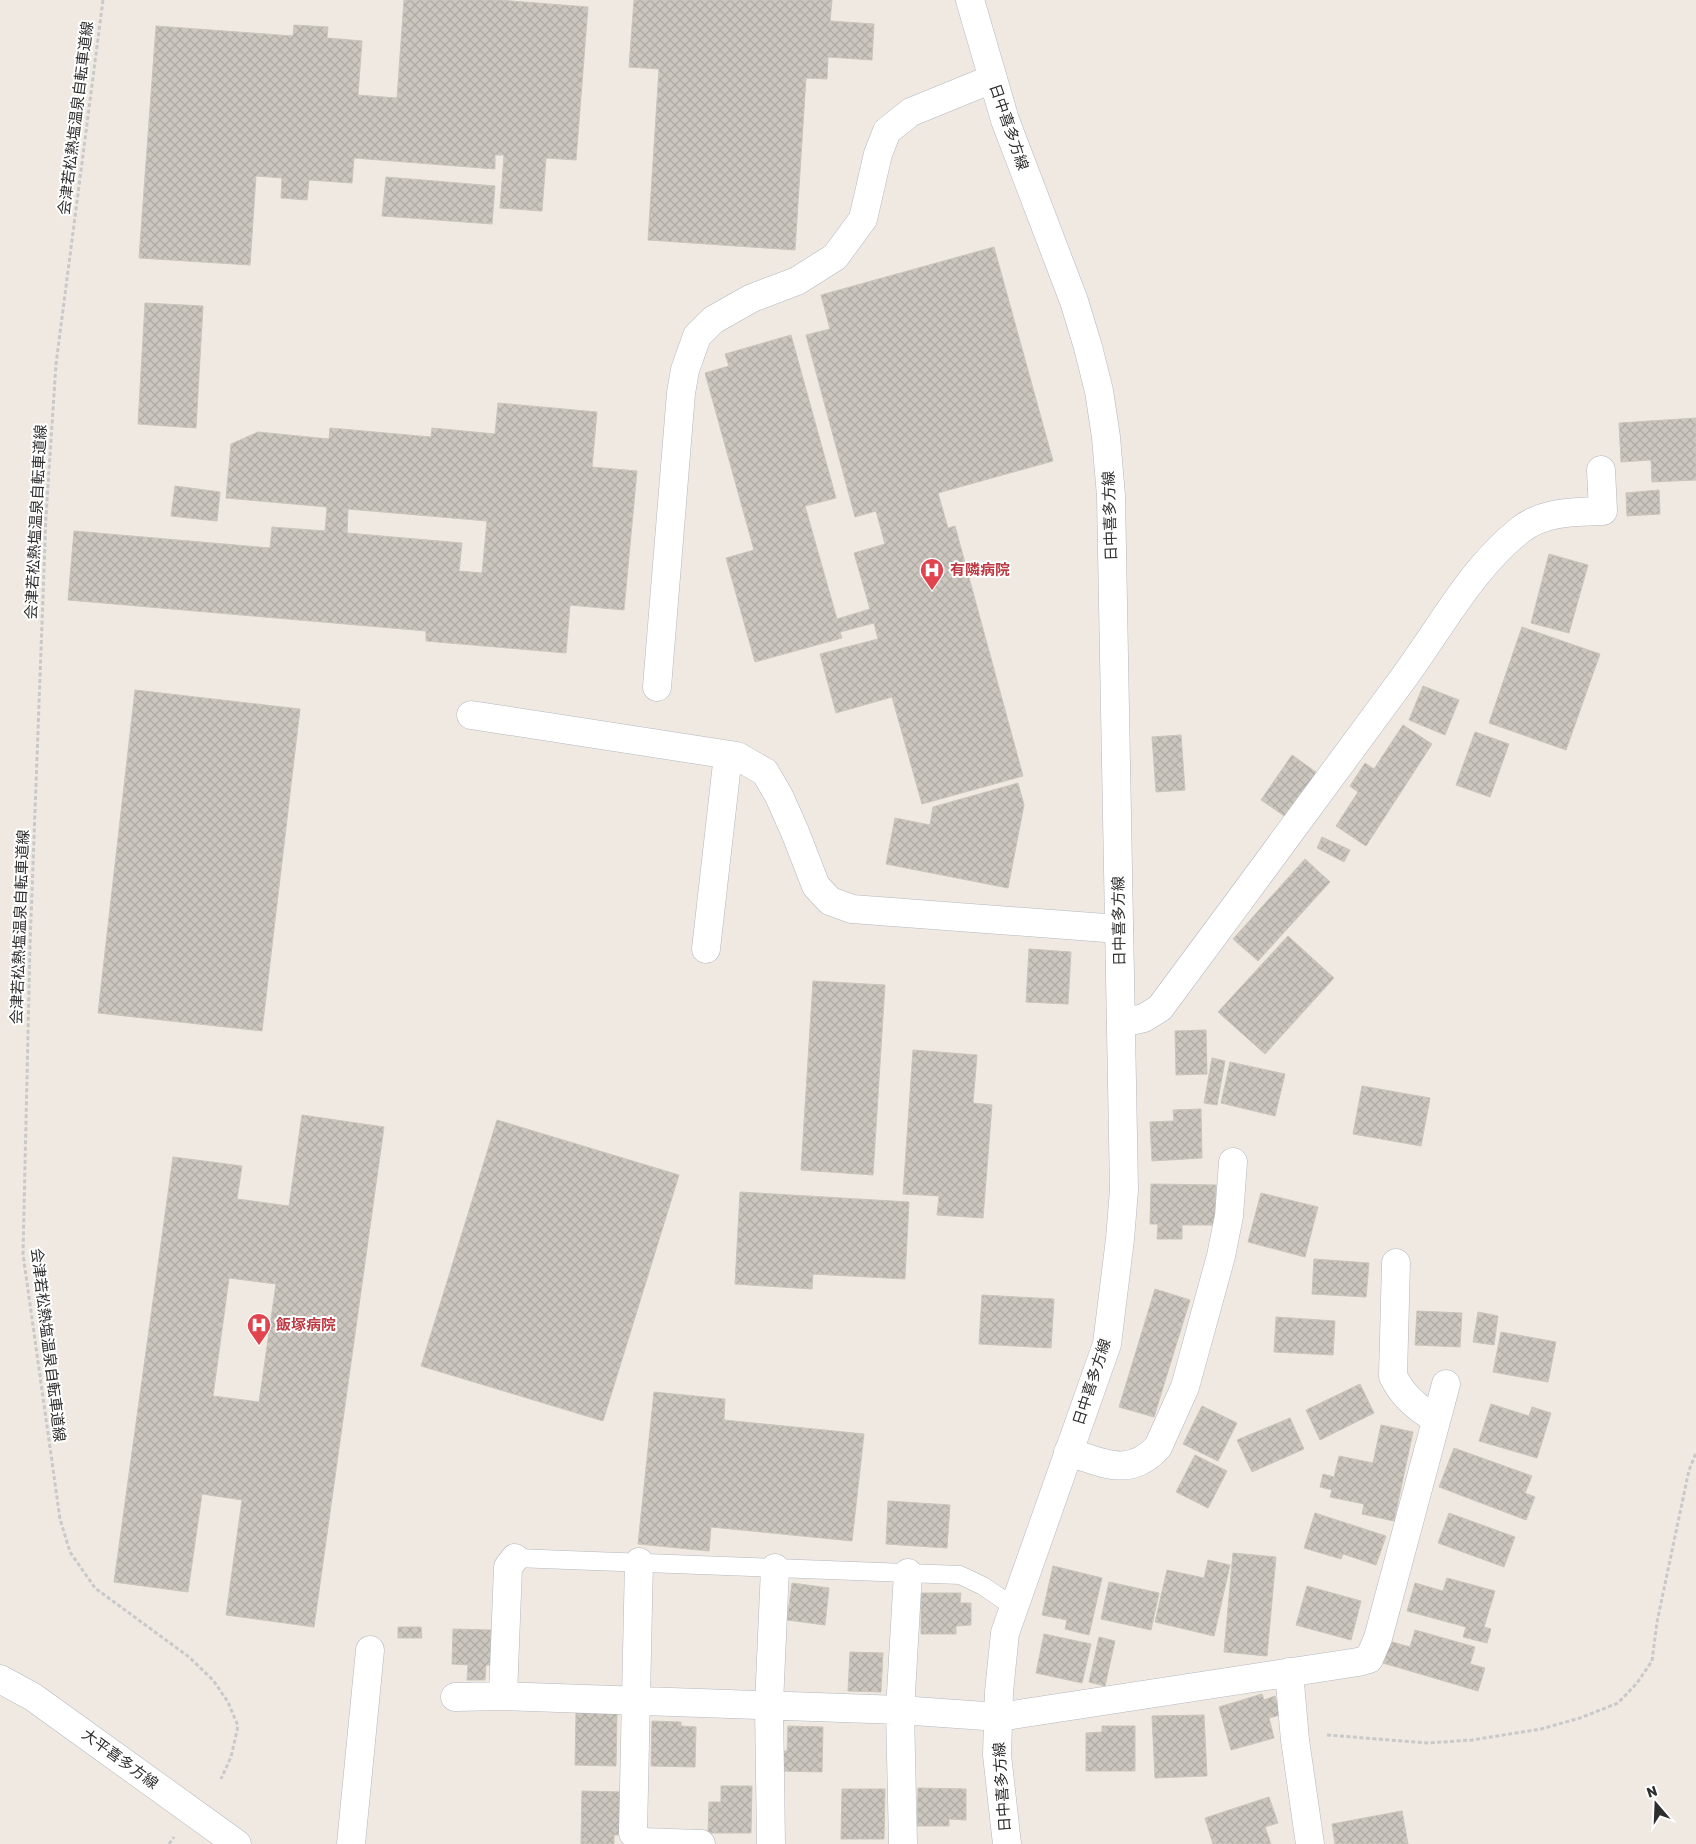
<svg xmlns="http://www.w3.org/2000/svg" width="1696" height="1844" font-family="Rubik,'Noto Sans JP',sans-serif">
  <style>
    .building { fill: url(#building-cross-hatch); stroke: #cbc5ba; fill-rule: evenodd }
    .lines { fill: none; stroke-linecap: round; stroke-linejoin: round }
    .lane-casing { stroke: #b4b7c1; stroke-width: 19 }
    .street-casing { stroke: #b4b7c1; stroke-width: 29 }
    .secondary-casing { stroke: #b4b7c1; stroke-width: 29 }
    .path { stroke: #c9c9c9; stroke-width: 3; stroke-dasharray: 4 2.5; stroke-linecap: butt }
    .lane { stroke: #fff; stroke-width: 18 }
    .street { stroke: #fff; stroke-width: 28 }
    .secondary { stroke: #fff; stroke-width: 28 }
    .labels { text-anchor: middle; dominant-baseline: central; stroke-width: 4; stroke-linejoin: round; paint-order: stroke }
    .street-label { font-size: 15px; fill: #2e2e2e; stroke: #fff }
    .health-label { font-size: 15px; font-weight: bold; fill: #be3a42; stroke: #fff; text-anchor: start }
  </style>
  <defs>
    <pattern id="building-cross-hatch" width="8" height="8" patternUnits="userSpaceOnUse" patternTransform="scale(1.25)"><rect width="8" height="8" fill="#cbc7bf"/><path d="M0 0l8 8M0 8l8-8" fill="none" stroke="#afaba4"/></pattern>
  </defs>
  <rect width="100%" height="100%" fill="#efe9e1"/>
  <path class="building" d="M404 0H498L588 7 576 160 546 158 542 211 500 208 504 155H495V169L354 158 352 183 309 180 307 200 281 198 282 178 256 176 250 265 139 258 156 26 293 36 294 25 328 27 327 38 362 41 358 95 397 98Z
    M634 0H832L830 21 874 24 872 60 828 57 827 79 806 78 795 250 648 240 659 69 629 67Z
    M386 177 495 186 492 224 382 216Z
    M994 247 1053 461 938 493 948 528 955 526 1023 776 922 804 892 697 836 713 820 654 878 639 874 623 840 632 842 638 755 662 726 558 754 550 705 373 729 366 725 354 791 335 836 498 805 506 837 619 870 609 854 553 885 544 876 511 855 517 806 335 830 329 821 295Z
    M145 303 203 306 196 428 138 424Z
    M498 403 597 412 592 467 637 471 624 610 570 605 566 653 426 641V631L68 600 74 531 270 548 272 527 325 531 327 507 226 498 231 444 258 432 329 439 330 428 431 437 432 428 495 434ZM348 509 487 521 482 573 459 571 462 543 347 533Z
    M1696 418V480L1652 482 1651 460 1621 462 1619 423Z
    M175 486 220 492 217 521 171 516Z
    M1659 490 1660 514 1627 516 1626 493Z
    M1549 554 1588 565 1569 633 1531 623Z
    M1522 627 1600 654 1566 750 1489 723Z
    M1423 686 1459 700 1445 735 1409 720Z
    M135 690 300 709 262 1031 98 1013Z
    M1403 725 1432 744 1366 846 1336 826 1358 792 1350 786 1365 763 1374 769Z
    M1475 732 1509 744 1490 797 1456 785Z
    M1181 735 1185 790 1156 792 1152 737Z
    M1292 755 1320 775 1289 819 1261 800Z
    M1018 783 1024 805 1008 888 886 864 895 818 930 825 933 807Z
    M1322 837 1350 850 1344 862 1317 848Z
    M1305 859 1330 882 1258 961 1233 939Z
    M1288 936 1334 978 1265 1054 1218 1012Z
    M1029 949 1071 952 1068 1004 1026 1002Z
    M813 981 885 985 873 1175 801 1170Z
    M1206 1030 1207 1074 1176 1075 1175 1031Z
    M913 1050 977 1055 973 1103 992 1105 983 1218 937 1215 939 1196 903 1194Z
    M1212 1058 1225 1061 1217 1105 1204 1103Z
    M1230 1062 1285 1074 1275 1116 1221 1103Z
    M1362 1086 1430 1098 1421 1146 1353 1134Z
    M1201 1109 1202 1158 1152 1161 1150 1122 1174 1121 1173 1110Z
    M302 1115 384 1127 314 1627 226 1615 242 1500 202 1494 188 1592 114 1582 173 1157 242 1166 237 1199 289 1206ZM229 1278 276 1284 259 1402 213 1396Z
    M497 1120 679 1175 603 1421 421 1366Z
    M1151 1184 1216 1185 1215 1225H1182V1239H1157L1158 1224H1150Z
    M740 1192 909 1202 905 1279 813 1274 812 1289 735 1284Z
    M1261 1193 1318 1207 1305 1257 1248 1242Z
    M1314 1259 1369 1263 1366 1297 1312 1294Z
    M1155 1289 1190 1300 1154 1417 1119 1407Z
    M982 1295 1054 1299 1051 1348 979 1344Z
    M1417 1311 1462 1313 1460 1347 1415 1345Z
    M1478 1312 1498 1316 1494 1345 1473 1342Z
    M1276 1317 1335 1321 1333 1355 1274 1352Z
    M1501 1332 1556 1342 1548 1382 1493 1372Z
    M1360 1384 1374 1413 1320 1440 1306 1410Z
    M654 1392 725 1399 724 1420 864 1434 852 1541 711 1527 709 1551 638 1544Z
    M1491 1404 1529 1416 1532 1407 1551 1413 1537 1458 1479 1441Z
    M1202 1406 1237 1423 1218 1461 1183 1444Z
    M1290 1418 1304 1449 1252 1472 1237 1440Z
    M1381 1425 1413 1432 1394 1521 1362 1514 1364 1504 1330 1497 1332 1490 1320 1487 1323 1474 1334 1477 1339 1456 1373 1463Z
    M1454 1448 1532 1476 1525 1493 1535 1497 1526 1520 1439 1487Z
    M1195 1455 1227 1471 1208 1508 1176 1492Z
    M888 1501 950 1505 947 1548 886 1544Z
    M1315 1513 1386 1536 1376 1565 1343 1554 1341 1559 1304 1548Z
    M1449 1513 1515 1537 1504 1567 1438 1543Z
    M1233 1553 1276 1557 1267 1656 1224 1652Z
    M1208 1560 1230 1565 1214 1636 1155 1622 1167 1570 1204 1578Z
    M1053 1566 1102 1578 1089 1635 1065 1629 1067 1620 1042 1615Z
    M1447 1578 1495 1591 1484 1627 1491 1629 1487 1643 1463 1637 1466 1627 1407 1611 1415 1583 1443 1591Z
    M1109 1582 1159 1593 1151 1630 1101 1619Z
    M792 1583 829 1588 825 1625 787 1620Z
    M1307 1586 1361 1601 1351 1640 1296 1625Z
    M921 1593H961L960 1603H971V1625L956 1626V1634H921Z
    M398 1627H421L422 1638H398Z
    M453 1629 491 1630 490 1665H486L485 1680H467L468 1665 452 1664Z
    M1415 1630 1475 1647 1470 1664 1485 1668 1478 1691 1383 1663 1389 1641 1410 1647Z
    M1044 1634 1091 1644 1082 1683 1036 1673Z
    M1099 1637 1115 1641 1105 1686 1089 1682Z
    M850 1652 883 1653 881 1692 848 1691Z
    M1262 1694 1264 1700 1275 1696 1280 1715 1269 1718 1274 1738 1231 1750 1219 1707Z
    M576 1712 617 1713 616 1766 575 1765Z
    M1204 1715 1207 1776 1155 1778 1152 1716Z
    M652 1721 681 1722V1726L696 1727 695 1767 651 1766Z
    M788 1726 823 1727 822 1772 780 1771 781 1751H787Z
    M1102 1726H1135V1771H1086V1733L1102 1732Z
    M721 1786H752L751 1833H708L709 1802H721Z
    M918 1788 966 1789V1820L949 1819V1826H917Z
    M842 1789H885L884 1839H841Z
    M582 1791 621 1792 620 1835H614V1844H581Z
    M1269 1797 1278 1823 1265 1827 1271 1844H1213L1205 1818Z
    M1402 1811 1408 1844H1335L1332 1824Z"/>
  <g class="lines">
    <g class="lane-casing">
      <path id="lane" d="M515 1558 960 1575 983 1586 1014 1607"/>
    </g>
    <g class="street-casing">
      <path id="street" d="M657 687 681 393 685 370 697 336 713 320 752 298 797 281 835 257 863 219 878 154 887 131 911 112 992 79
        M471 715 737 756 765 772 779 796 795 832 816 886 830 901 852 909 1119 929
        M706 949 728 755
        M1121 1023 1144 1018 1160 1008C1241 899 1321 790 1402 680 1440 629 1470 570 1520 530 1544 511 1574 512 1603 511L1601 470
        M1396 1263 1393 1376C1402 1395 1418 1409 1436 1419
        M1068 1452C1102 1462 1129 1479 1158 1447L1185 1387 1221 1256 1229 1216 1233 1162
        M639 1562 633 1833 642 1842 701 1844
        M1289 1672 1295 1740 1310 1844
        M503 1696 508 1567 515 1558
        M455 1697 503 1696 900 1710 999 1717 1358 1662 1369 1659 1378 1638 1446 1384
        M351 1844 370 1650
        M771 1844 769 1705 775 1568
        M903 1844 900 1710 908 1573"/>
    </g>
    <g class="secondary-casing">
      <path id="secondary" d="M970 0 1005 120 1074 301 1088 347 1099 391 1106 437 1111 496 1124 1190 1120 1239 1107 1344 1005 1633 999 1692 997 1755 1007 1844
        M0 1679 33 1697 237 1844"/>
    </g>
    <path class="path" d="M103 0 56 364 46 516 30 946 23 1254 60 1519 70 1552 95 1588 189 1657 213 1680 228 1702 238 1726 231 1757 221 1779
      M1327 1735 1428 1743 1472 1740 1541 1729 1580 1718 1618 1703 1637 1683 1652 1661 1657 1622 1689 1470 1696 1453
      M169 1844 174 1837"/>
    <use href="#lane" class="lane"/>
    <use href="#street" class="street"/>
    <use href="#secondary" class="secondary"/>
  </g>
  <defs>
    <g id="hospital-pin" transform="scale(1.25)"><path d="M0 17L-7.5 6A9.5 9.5 0 1 1 7.5 6Z" fill="#e0444e" stroke="#fff"/><path d="M-5-5h3v3.5h4V-5h3V5h-3V1.5h-4V5h-3Z" fill="#fff"/></g>
  </defs>
  <g fill-rule="evenodd">
    <use href="#hospital-pin" x="932" y="570"/>
    <use href="#hospital-pin" x="259" y="1325"/>
  </g>
  <g class="labels">
    <g class="street-label">
      <text transform="translate(76 118) rotate(-83)">会津若松熱塩温泉自転車道線</text>
      <text transform="translate(1009 127) rotate(71)">日中喜多方線</text>
      <text transform="translate(1110 516) rotate(-92)">日中喜多方線</text>
      <text transform="translate(36 522) rotate(-87)">会津若松熱塩温泉自転車道線</text>
      <text transform="translate(1119 921) rotate(-91)">日中喜多方線</text>
      <text transform="translate(20 927) rotate(-88)">会津若松熱塩温泉自転車道線</text>
      <text transform="translate(48 1345) rotate(83)">会津若松熱塩温泉自転車道線</text>
      <text transform="translate(1092 1382) rotate(-72)">日中喜多方線</text>
      <text transform="translate(120 1759) rotate(36)">大平喜多方線</text>
      <text transform="translate(1002 1787) rotate(-94)">日中喜多方線</text>
    </g>
    <g class="health-label">
      <text x="950" y="570">有隣病院</text>
      <text x="276" y="1325">飯塚病院</text>
    </g>
  </g>
  <g transform="translate(1656 1804) rotate(341)" stroke="#ffffff" stroke-width="4" paint-order="stroke">
  <path d="M0-4L9 19L0 12L-9 19Z" fill="#2e2e2e"/>
  <text y="-8" font-size="14" font-weight="bold" text-anchor="middle" fill="#2e2e2e">N</text>
  </g>
</svg>
